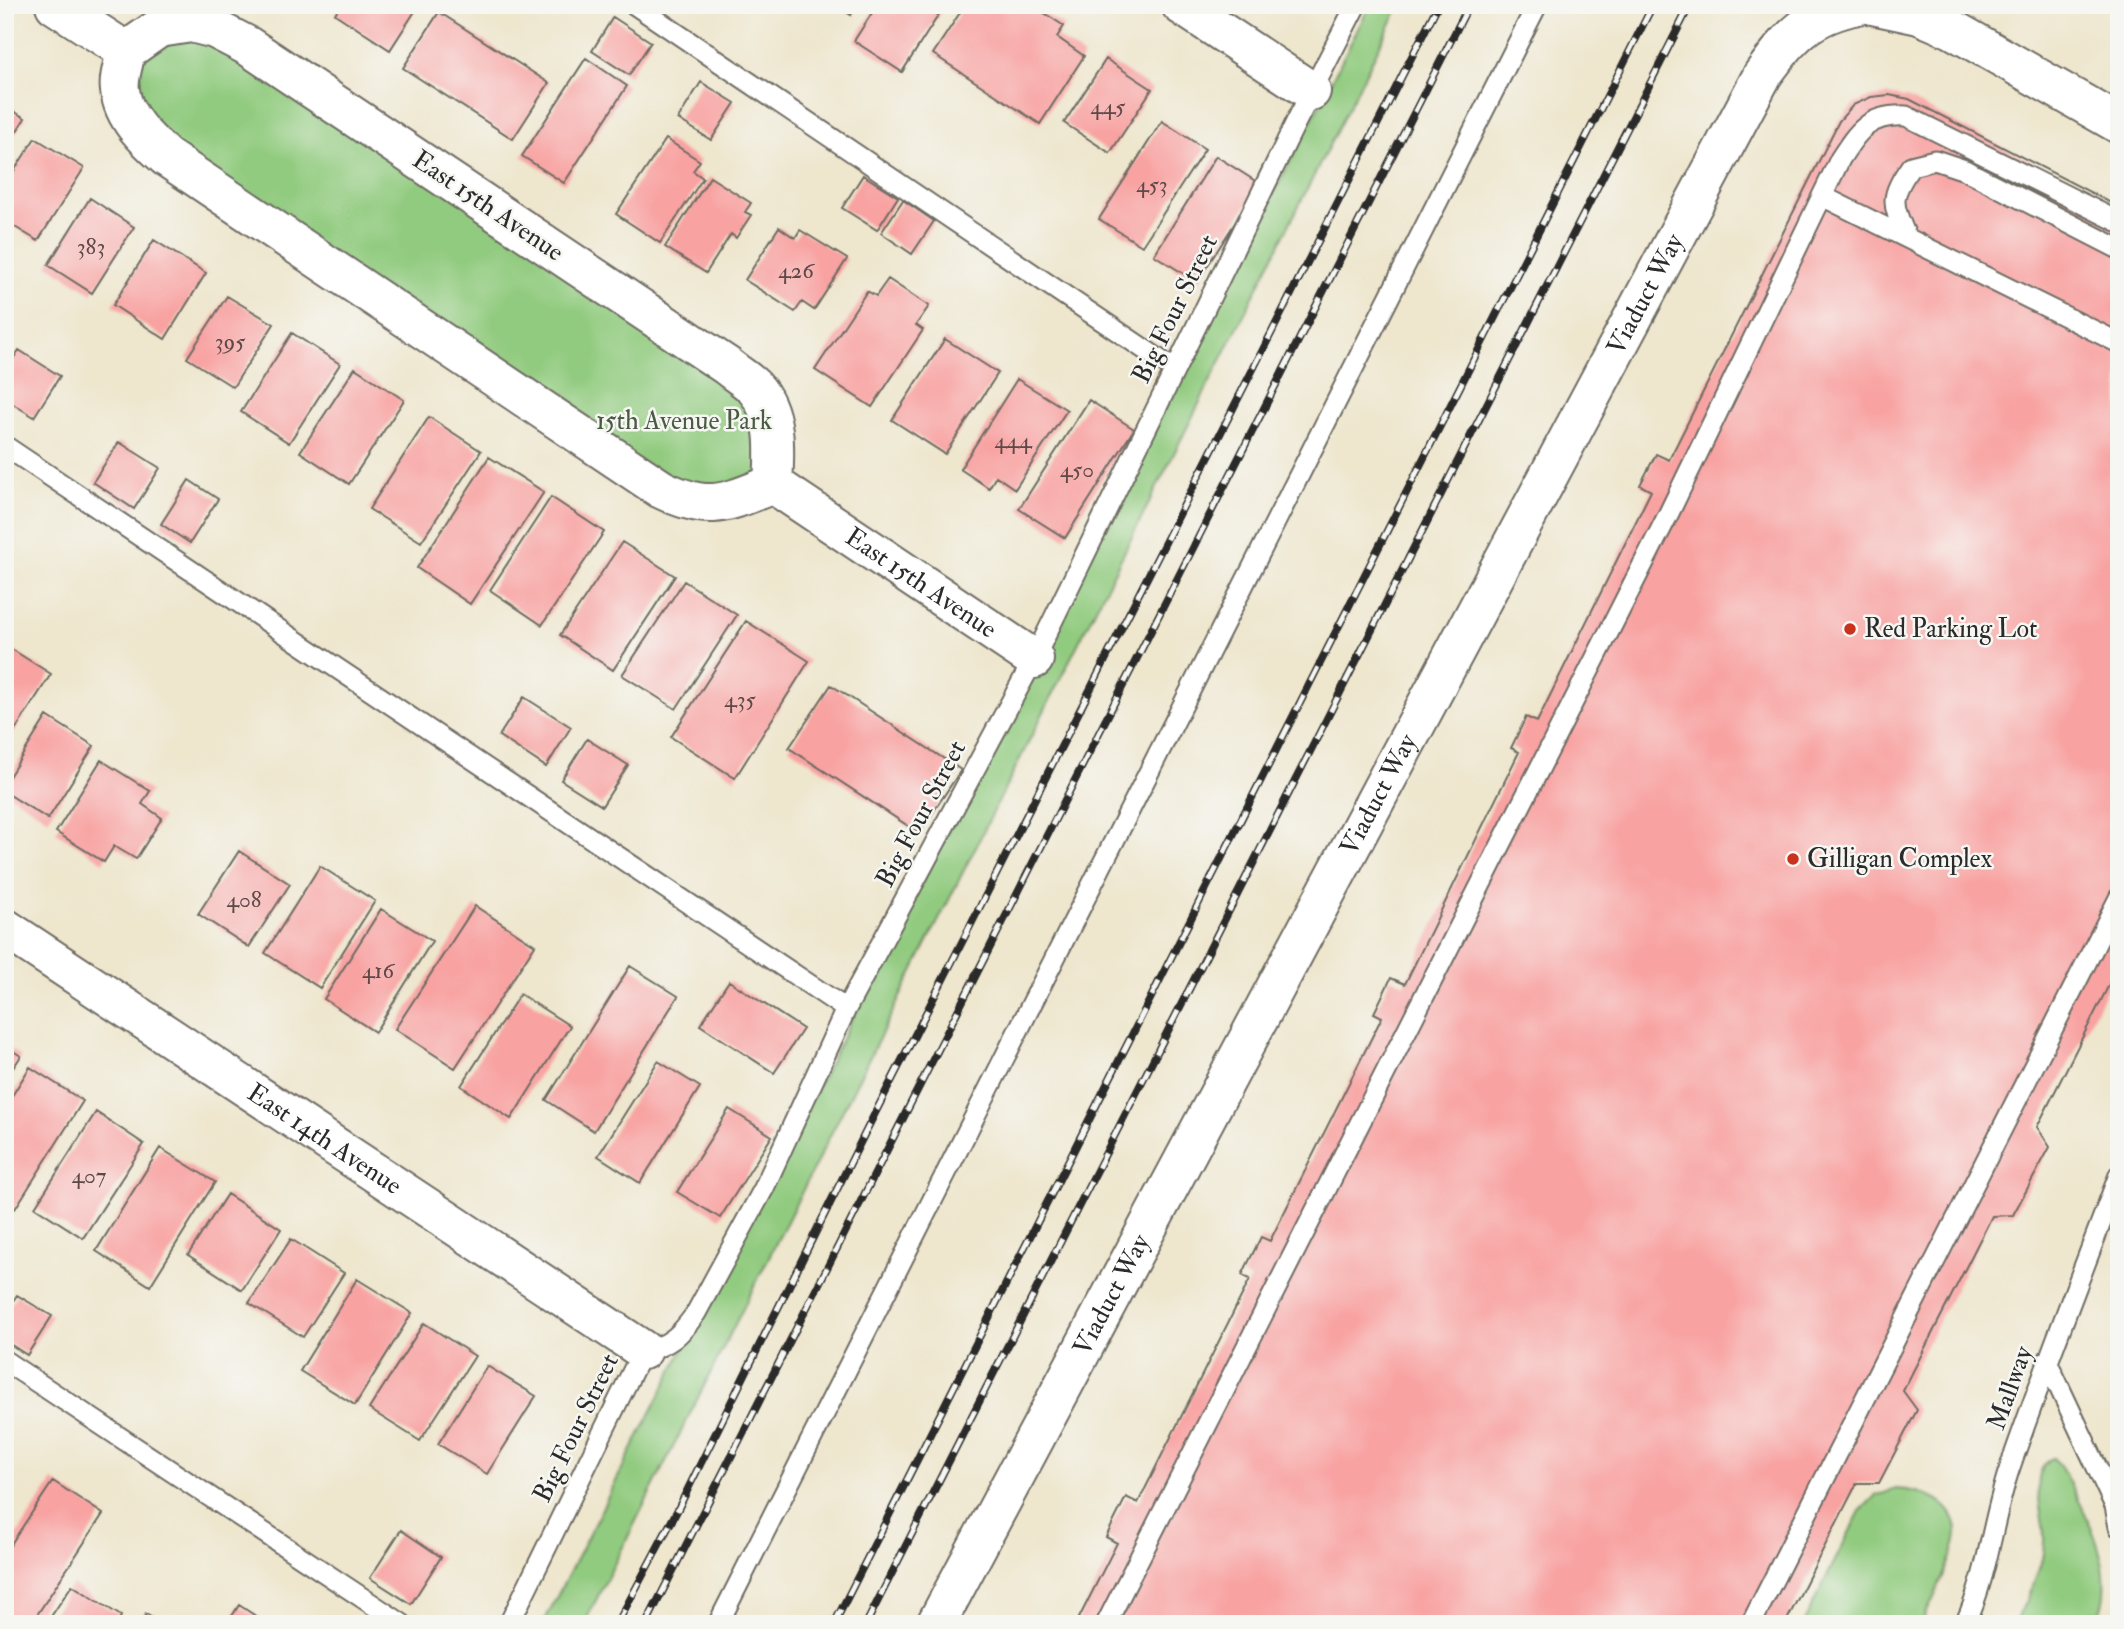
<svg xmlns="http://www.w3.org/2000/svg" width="2124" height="1629" font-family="'IM FELL Double Pica',serif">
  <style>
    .green { fill: #91cb7f; stroke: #5e7b55; stroke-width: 2 }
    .building { fill: #f8a2a1 }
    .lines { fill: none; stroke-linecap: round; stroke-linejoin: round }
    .lane-casing { stroke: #6f6c64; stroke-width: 23 }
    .street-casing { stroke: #6f6c64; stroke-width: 42 }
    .lane { stroke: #fff; stroke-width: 19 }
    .street { stroke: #fff; stroke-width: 38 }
    .rail-casing { stroke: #2b2b2b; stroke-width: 8 }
    .rail { stroke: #f6f6f2; stroke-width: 5; stroke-dasharray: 16; stroke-linecap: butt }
    .poi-dot { fill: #c8321e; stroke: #f6f6f2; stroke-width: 2.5 }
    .labels { text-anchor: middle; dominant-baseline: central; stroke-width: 5; stroke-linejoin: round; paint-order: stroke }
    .number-label { font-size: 23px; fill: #5e4948 }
    .street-label { font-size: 26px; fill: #2b2b2b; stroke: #f6f6f2 }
    .park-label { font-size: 26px; fill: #4a5b44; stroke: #f6f6f2 }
    .poi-label { font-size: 26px; fill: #2b2b2b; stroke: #f6f6f2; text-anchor: start }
  </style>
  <rect width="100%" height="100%" fill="#f6f6f2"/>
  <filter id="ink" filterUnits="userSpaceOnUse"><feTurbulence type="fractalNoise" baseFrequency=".0143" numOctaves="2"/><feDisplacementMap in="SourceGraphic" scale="14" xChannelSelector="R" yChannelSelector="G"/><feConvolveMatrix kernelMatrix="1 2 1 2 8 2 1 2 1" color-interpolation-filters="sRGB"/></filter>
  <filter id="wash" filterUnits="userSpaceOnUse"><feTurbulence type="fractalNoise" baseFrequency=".00686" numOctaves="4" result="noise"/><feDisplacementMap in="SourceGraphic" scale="28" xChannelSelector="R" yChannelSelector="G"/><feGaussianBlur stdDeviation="1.57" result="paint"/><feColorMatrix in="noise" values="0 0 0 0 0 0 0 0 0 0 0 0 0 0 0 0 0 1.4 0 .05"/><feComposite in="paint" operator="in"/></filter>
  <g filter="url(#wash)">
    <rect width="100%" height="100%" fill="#eee6cd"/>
    <path class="green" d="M1370 5H1400L584 1624H543Z
      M191 23 754 388 773 484 700 504 142 135 126 51Z
      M2053 1458 2059 1464C2083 1507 2124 1576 2094 1624H2015C2027 1597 2046 1566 2044 1535 2043 1516 2035 1493 2040 1474 2042 1466 2045 1461 2053 1458Z
      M1896 1489C1921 1490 1956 1502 1957 1532 1957 1552 1930 1604 1921 1624H1803L1860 1511 1875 1496Z"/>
    <g id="blocks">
      <path class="building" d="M340 5H419L390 50 335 14Z
        M836 5H857L851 15Z
        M877 5H945L902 72 854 41Z
        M965 5H1032L1064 26 1057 37 1084 56 1040 124 933 54Z
        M439 12 549 83 513 139 403 68Z
        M613 17 651 42 629 75 592 51Z
        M586 58 627 86 564 183 522 156Z
        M1106 59 1152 89 1110 153 1064 123Z
        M701 82 735 103 711 140 678 119Z
        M1889 95 1909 99 2119 207V965L2037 1127 2050 1147 2013 1215 1992 1216 1903 1391 1917 1410 1879 1483H1857L1785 1624H1076L1117 1543 1106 1537 1126 1497 1138 1503 1250 1279 1242 1275 1261 1237 1270 1241 1382 1017 1374 1013 1391 978 1405 984 1519 752 1511 748 1526 717 1537 722 1651 491 1640 485 1656 454 1669 460 1839 121 1853 105 1871 97Z
        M5 106 25 118 5 150Z
        M1162 121 1205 149 1142 246 1099 219Z
        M35 138 84 168 38 241 5 221V185Z
        M666 139 700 161 693 171 703 178 660 243 616 214Z
        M1216 156 1260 184 1197 282 1154 255Z
        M863 175 898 197 877 230 842 208Z
        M710 177 751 203 745 212 751 215 736 238 731 234 706 273 665 247Z
        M90 198 134 227 92 293 48 265Z
        M903 200 934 221 912 254 881 233Z
        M779 227 795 238 800 230 847 259 814 310 802 302 795 312 745 280Z
        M154 240 206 273 165 339 113 305Z
        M888 279 929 306 916 325 923 330 872 407 815 370 867 291 876 296Z
        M227 296 274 324 233 387 187 358Z
        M292 333 340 364 289 443 241 412Z
        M945 339 998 373 945 454 892 420Z
        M19 350 60 376 34 417 5 399V371Z
        M355 368 404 400 349 484 300 452Z
        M1017 379 1067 410 1015 489 996 476 989 488 960 469Z
        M1089 400 1134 429 1065 538 1019 509Z
        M429 417 481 451 421 542 369 509Z
        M119 442 160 468 134 509 93 482Z
        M489 457 544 492 470 604 417 568Z
        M189 480 218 499 190 543 161 524Z
        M551 497 604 532 542 625 490 590Z
        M622 542 675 576 613 670 560 635Z
        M684 581 737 615 676 709 622 675Z
        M746 621 809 661 735 778 671 737Z
        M5 645 51 674 5 746Z
        M831 685 961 770 919 833 789 748Z
        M524 697 571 727 546 767 499 736Z
        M47 716 94 746 48 819 5 792V783Z
        M587 739 628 765 602 806 561 780Z
        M101 760 150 791 142 804 162 818 136 859 114 846 104 862 56 832Z
        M239 851 290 884 249 947 198 914Z
        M320 866 375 901 320 988 265 953Z
        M475 906 535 945 455 1068 395 1029Z
        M381 909 432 941 375 1032 324 999Z
        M630 966 678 996 594 1131 546 1100Z
        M729 981 803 1029 774 1073 700 1025Z
        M520 994 570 1026 511 1119 461 1086Z
        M5 1046 21 1056 5 1080Z
        M658 1061 700 1087 640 1183 598 1156Z
        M30 1067 83 1101 15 1209 5 1203V1107Z
        M729 1109 772 1136 720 1218 677 1192Z
        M96 1112 144 1144 83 1238 35 1207Z
        M160 1148 215 1182 150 1286 96 1251Z
        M227 1194 281 1229 242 1290 188 1255Z
        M291 1239 344 1273 303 1337 249 1303Z
        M357 1279 412 1313 355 1405 300 1371Z
        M17 1295 52 1316 27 1355 5 1341V1313Z
        M424 1323 475 1356 420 1441 369 1409Z
        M487 1366 536 1396 487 1474 438 1444Z
        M53 1481 103 1514 31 1624H5V1553Z
        M401 1530 441 1557 411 1604 370 1578Z
        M72 1585 121 1616 117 1624H46Z
        M239 1605 268 1624H227Z
        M146 1614 162 1624H140Z"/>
    </g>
  </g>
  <g filter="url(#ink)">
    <use href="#blocks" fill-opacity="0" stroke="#6f6c64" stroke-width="2"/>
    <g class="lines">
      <g class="lane-casing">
        <path id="lane" d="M635 5 1175 370
          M1822 196 2119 343
          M1906 236C1892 203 1889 198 1911 166L1935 160 1965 170 2119 249
          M5 446 846 1009
          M5 1361 402 1624
          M2047 1361 2115 1506 2119 1527
          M509 1624 643 1350C669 1348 682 1333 696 1313L764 1188 846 1009 1034 659 1296 122 1356 5
          M718 1624 1537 5
          M1106 1624 1667 517 1840 159C1858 131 1869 114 1906 116L2119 222
          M1751 1624 2119 898
          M1965 1624C1988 1575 1992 1521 2009 1470 2043 1371 2082 1273 2119 1175"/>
      </g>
      <g class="street-casing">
        <g id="street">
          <path d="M55 5 126 51"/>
          <path d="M1181 5 1311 91"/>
          <path d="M1872 5 1919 15 1952 29 2119 124"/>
          <path d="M191 23 215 29 248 46 727 366C735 373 746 379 754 387 778 413 775 451 773 484 725 503 710 513 661 489L166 157C146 139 123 118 120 90 118 78 124 63 126 51L159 28Z"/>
          <path id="s1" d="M773 484 1034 659"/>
          <path id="s2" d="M5 928 643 1350"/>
          <path id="s3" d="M936 1624 1763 74C1792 35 1808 15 1858 5"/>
        </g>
      </g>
      <use href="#lane" class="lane"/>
      <use href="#street" class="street"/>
      <g class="rail-casing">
        <path id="rail" d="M617 1624 678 1509 867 1129 1438 5
          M646 1624 1469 5
          M834 1624 1653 5
          M866 1624 1690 5"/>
      </g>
      <use href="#rail" class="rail"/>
    </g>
  </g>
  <g class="poi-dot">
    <circle cx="1850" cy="629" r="7"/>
    <circle cx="1793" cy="859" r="7"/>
  </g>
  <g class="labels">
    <g class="number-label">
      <text x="1108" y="106">445</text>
      <text x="1152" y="184">453</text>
      <text x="91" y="246">383</text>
      <text x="796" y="270">426</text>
      <text x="230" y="341">395</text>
      <text x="1013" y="440">444</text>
      <text x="1077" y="469">450</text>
      <text x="740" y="699">435</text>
      <text x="244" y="899">408</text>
      <text x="378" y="970">416</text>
      <text x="89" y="1175">407</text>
    </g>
    <g class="street-label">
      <text transform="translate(488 206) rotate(34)">East 15th Avenue</text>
      <text stroke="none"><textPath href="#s3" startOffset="1507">Viaduct Way</textPath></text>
      <text transform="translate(1175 309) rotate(-64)">Big Four Street</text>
      <text stroke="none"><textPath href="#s1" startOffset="178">East 15th Avenue</textPath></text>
      <text stroke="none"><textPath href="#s3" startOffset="940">Viaduct Way</textPath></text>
      <text transform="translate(921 814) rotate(-62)">Big Four Street</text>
      <text stroke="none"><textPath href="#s2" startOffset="383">East 14th Avenue</textPath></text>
      <text stroke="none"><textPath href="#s3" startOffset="373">Viaduct Way</textPath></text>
      <text transform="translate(2010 1388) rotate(-70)">Mallway</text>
      <text transform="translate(576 1428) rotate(-64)">Big Four Street</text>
    </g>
    <g class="park-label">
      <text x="684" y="421">15th Avenue Park</text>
    </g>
    <g class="poi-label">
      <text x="1864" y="629">Red Parking Lot</text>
      <text x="1807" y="859">Gilligan Complex</text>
    </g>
  </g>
  <rect width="2124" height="1629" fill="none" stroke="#f6f6f2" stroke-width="28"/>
</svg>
